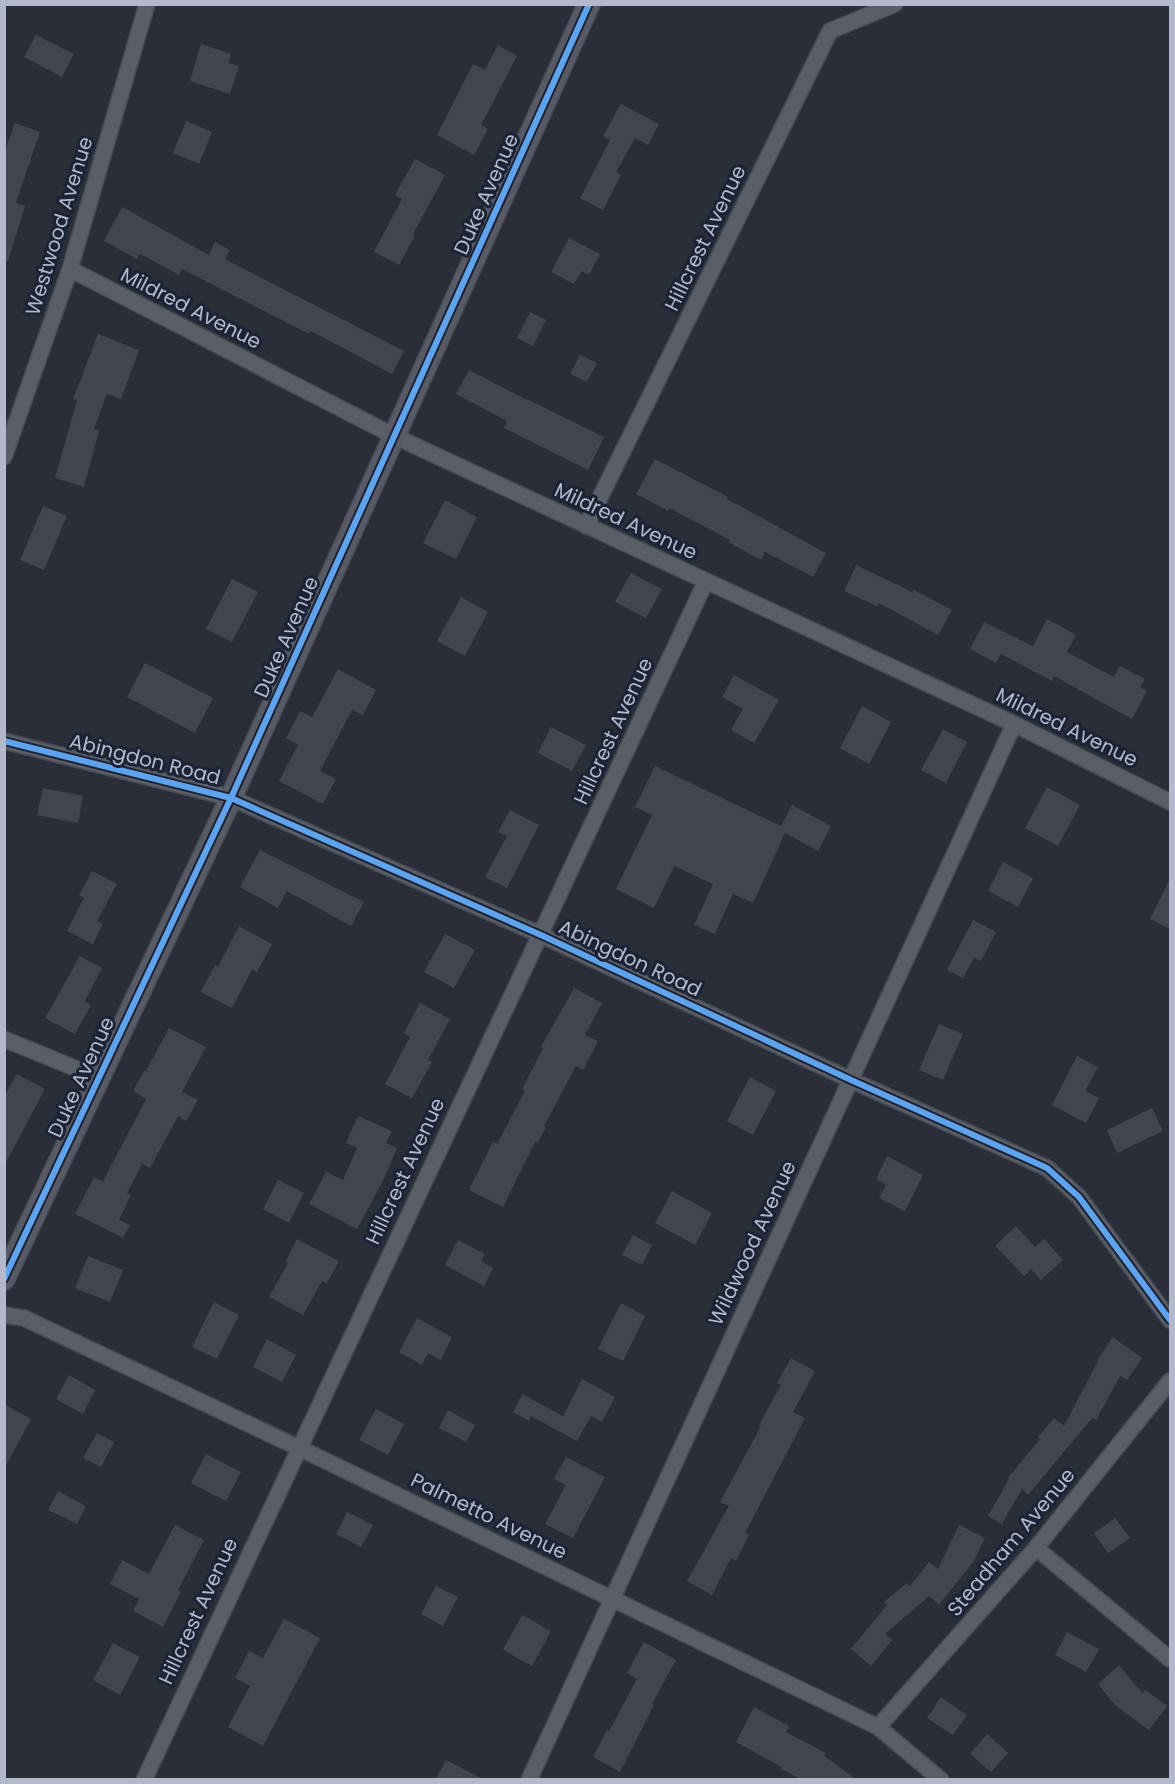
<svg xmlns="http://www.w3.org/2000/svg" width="1175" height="1784" font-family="Poppins,sans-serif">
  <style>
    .building { fill: #414550 }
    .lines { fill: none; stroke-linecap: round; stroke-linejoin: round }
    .street-casing { stroke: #464a52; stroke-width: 18 }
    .secondary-casing { stroke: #464a52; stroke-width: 24 }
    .street { stroke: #5a5e67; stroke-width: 15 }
    .secondary { stroke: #585b65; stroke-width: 21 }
    .cycleway-casing { stroke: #1c2335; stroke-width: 10 }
    .cycleway { stroke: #60a3ed; stroke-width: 6 }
    .labels { text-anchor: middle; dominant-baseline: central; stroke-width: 6; stroke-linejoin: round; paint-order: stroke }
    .street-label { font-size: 20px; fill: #b3b9cb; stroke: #1c2335 }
  </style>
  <rect width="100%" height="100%" fill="#292e39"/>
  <path class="building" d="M36 35 74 54 62 77 24 57Z
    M201 44 231 54 228 63 239 66 230 94 190 81Z
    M498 45 517 56 481 125 488 129 474 155 437 135 473 64 485 70Z
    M621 104 659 124 648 145 635 138 616 172 621 175 603 210 580 198 610 140 603 136Z
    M186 121 212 132 199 164 173 153Z
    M15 123 40 132 16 203 25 206 8 261 4 260V153Z
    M415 159 445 175 413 234 415 235 399 265 374 252 402 199 395 195Z
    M122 207 209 255 215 242 230 250 225 259 404 351 392 374 311 331 309 334 182 269 179 275 140 254 137 259 104 241Z
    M569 238 600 254 589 275 582 271 574 284 551 272Z
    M530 312 546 320 533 346 517 338Z
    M98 334 139 350 121 399 107 394 94 429 99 431 84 487 55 478 77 400 73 399Z
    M580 355 597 363 587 382 570 374Z
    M469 370 527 400V399L604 437 588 470 504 428 507 421 456 394Z
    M655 459 728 497 727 499 826 553 813 577 765 552 761 560 728 542 730 540 669 508 668 511 636 494Z
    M445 500 477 517 456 559 423 543Z
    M43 506 67 516 44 570 20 560Z
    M856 565 912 592 914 590 952 610 938 635 879 603 877 606 844 591Z
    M631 573 662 589 646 618 615 602Z
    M232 579 258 592 232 642 206 629Z
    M461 597 488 612 465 656 437 641Z
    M1047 619 1076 635 1067 652 1114 677 1120 666 1145 679 1140 687 1147 691 1132 719 1054 676 1052 681 1001 654 996 663 970 649 984 622 1033 646Z
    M145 663 213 698 195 733 127 697Z
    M338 669 376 690 363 715 352 710 320 771 336 779 323 804 279 781 298 745 286 738 300 711 312 717Z
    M734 675 779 700 754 743 731 730 743 709 722 697Z
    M862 706 891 722 869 764 840 748Z
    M551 727 586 745 572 771 538 753Z
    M943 729 967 742 946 783 921 770Z
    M655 766 781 826 792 805 831 826 818 851 785 833 753 903 733 894 715 934 694 925 713 884 674 866 654 908 616 889 652 815 635 807Z
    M1047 787 1080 805 1058 846 1025 828Z
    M43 788 83 796 78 823 37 815Z
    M510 810 539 825 507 888 485 877 507 836 498 832Z
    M260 850 364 902 351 926 287 891 278 908 240 887Z
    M1003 862 1033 878 1018 907 988 891Z
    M92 871 117 884 97 921 103 924 93 944 67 931 84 898 79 895Z
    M1170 879V929L1150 919Z
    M973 920 996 932 981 961 974 958 963 978 947 970Z
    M239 926 272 944 257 972 252 970 232 1008 201 992 215 965 218 967Z
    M445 934 475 950 454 988 424 972Z
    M80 956 102 968 85 1001 91 1005 75 1034 45 1018Z
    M574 988 602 1003 585 1035 598 1041 583 1070 576 1066 544 1126 546 1127 538 1143 535 1142 503 1207 469 1190 493 1142 497 1144 525 1091 522 1089 543 1048 541 1047Z
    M420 1003 450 1019 428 1060 432 1062 412 1098 385 1084 410 1037 404 1033Z
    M939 1024 963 1034 943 1080 919 1070Z
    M169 1028 206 1047 182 1092 198 1100 186 1121 178 1116 150 1168 142 1164 127 1193 131 1195 119 1220 130 1225 123 1238 75 1214 94 1177 103 1181 146 1099 133 1091 144 1071H146Z
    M1077 1056 1098 1067 1085 1091 1099 1098 1086 1123 1052 1105Z
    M17 1074 45 1089 4 1166V1097Z
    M750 1077 776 1091 753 1135 727 1121Z
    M1152 1108 1163 1131 1117 1153 1107 1130Z
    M358 1116 392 1131 386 1143 397 1148 382 1183 357 1229 309 1204 326 1172 343 1180 357 1148 346 1143Z
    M887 1156 923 1175 905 1211 879 1198 886 1185 876 1179Z
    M278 1180 304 1193 289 1223 263 1209Z
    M672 1191 712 1213 695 1245 655 1223Z
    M1016 1226 1035 1247 1044 1239 1063 1260 1041 1280 1031 1269 1024 1276 995 1246Z
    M633 1235 652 1245 642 1265 622 1255Z
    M297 1239 339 1261 327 1283 322 1281 303 1315 269 1297 288 1263 286 1261Z
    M458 1240 485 1254 481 1261 493 1268 484 1286 445 1265Z
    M88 1256 123 1270 110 1302 75 1288Z
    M214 1302 239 1315 217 1359 192 1347Z
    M621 1303 645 1316 623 1361 598 1349Z
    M417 1318 452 1337 441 1360 428 1353 422 1365 399 1352Z
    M1113 1337 1142 1358 1127 1380 1120 1376 1096 1420 1092 1418 1028 1495 1022 1489 1002 1524 988 1516 1009 1479 1008 1478 1040 1439 1038 1437 1054 1418 1064 1426 1098 1361 1097 1360Z
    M267 1339 296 1355 282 1382 253 1367Z
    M791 1358 815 1371 793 1412 805 1418 745 1533 749 1535 736 1561 731 1558 712 1595 687 1581 729 1506 720 1502 761 1426 759 1425 781 1385 777 1383Z
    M69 1375 95 1390 83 1414 56 1399Z
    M582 1379 615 1397 602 1422 591 1416 577 1441 531 1416 529 1421 513 1412 522 1394 563 1416Z
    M4 1404 31 1419 4 1469Z
    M376 1409 404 1424 388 1455 359 1440Z
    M448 1410 475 1425 466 1442 439 1428Z
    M97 1433 114 1442 101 1467 83 1458Z
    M206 1454 241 1472 226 1501 191 1483Z
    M566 1457 605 1477 573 1538 545 1524 566 1485 554 1479Z
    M58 1491 86 1506 77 1524 48 1510Z
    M347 1512 373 1525 361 1547 336 1534Z
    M1115 1518 1130 1538 1108 1553 1094 1533Z
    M175 1525 204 1540 178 1590 181 1592 163 1627 133 1611 139 1599 110 1584 122 1560 149 1574Z
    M959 1525 985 1538 974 1561 939 1605 929 1596 885 1634 892 1640 871 1666 851 1649 887 1605 884 1602 907 1583 910 1586 929 1562 938 1569Z
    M436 1586 458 1597 443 1626 421 1614Z
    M522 1615 551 1631 532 1666 503 1650Z
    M284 1619 320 1638 263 1746 228 1727 250 1686 235 1678 249 1651 263 1658Z
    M1067 1632 1099 1649 1086 1672 1055 1655Z
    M644 1642 676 1660 652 1704 654 1705 620 1772 593 1757 607 1730 609 1731 637 1679 627 1673Z
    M113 1643 140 1657 120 1695 93 1680Z
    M1119 1665 1142 1693 1145 1690 1167 1706 1149 1730 1116 1706 1098 1684Z
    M941 1697 967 1715 953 1735 927 1718Z
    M754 1707 789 1726 786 1732 826 1753 824 1756 856 1779H801L781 1769 782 1767 736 1742Z
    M987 1734 1008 1753 991 1772 970 1754Z
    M446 1760 483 1779H436Z"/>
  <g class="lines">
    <g class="street-casing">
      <path id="street" d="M70 269 394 436 1014 724 1170 802
        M4 457 70 269 147 4
        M586 526 830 31 895 4
        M4 741 231 798 541 935 851 1080 1047 1168 1079 1197 1170 1320
        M4 1039 99 1078
        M4 1315 24 1318 297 1447 878 1727 941 1780
        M1036 1548 1170 1659
        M878 1727 1036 1548 1170 1381
        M144 1780C329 1379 520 981 706 581
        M529 1780C688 1426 853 1076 1014 724"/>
    </g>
    <g class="secondary-casing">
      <path id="secondary" d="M4 1279 231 798 589 4"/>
    </g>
    <use href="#street" class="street"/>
    <use href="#secondary" class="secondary"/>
    <g class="cycleway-casing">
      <path id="cycleway" d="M4 741 231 798 541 935 851 1080 1047 1168 1079 1197 1170 1320
        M4 1279 231 798 589 4"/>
    </g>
    <use href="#cycleway" class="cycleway"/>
  </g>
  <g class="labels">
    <g class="street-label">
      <text transform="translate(486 194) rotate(-66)">Duke Avenue</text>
      <text transform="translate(59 226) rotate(-73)">Westwood Avenue</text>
      <text transform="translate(705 238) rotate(-64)">Hillcrest Avenue</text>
      <text transform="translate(191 308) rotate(27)">Mildred Avenue</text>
      <text transform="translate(626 521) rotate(25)">Mildred Avenue</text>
      <text transform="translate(286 637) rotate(-66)">Duke Avenue</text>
      <text transform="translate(1067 727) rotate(26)">Mildred Avenue</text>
      <text transform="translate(613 731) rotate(-65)">Hillcrest Avenue</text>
      <text transform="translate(145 759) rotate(14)">Abingdon Road</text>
      <text transform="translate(630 958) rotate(25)">Abingdon Road</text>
      <text transform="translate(81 1077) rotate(-65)">Duke Avenue</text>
      <text transform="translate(405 1171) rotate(-65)">Hillcrest Avenue</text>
      <text transform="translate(752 1243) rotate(-65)">Wildwood Avenue</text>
      <text transform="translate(489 1516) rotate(26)">Palmetto Avenue</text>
      <text transform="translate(1011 1542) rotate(-50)">Steadham Avenue</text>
      <text transform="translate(198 1611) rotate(-65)">Hillcrest Avenue</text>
    </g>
  </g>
  <rect width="1175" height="1784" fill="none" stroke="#b3b9cb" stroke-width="12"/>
</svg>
